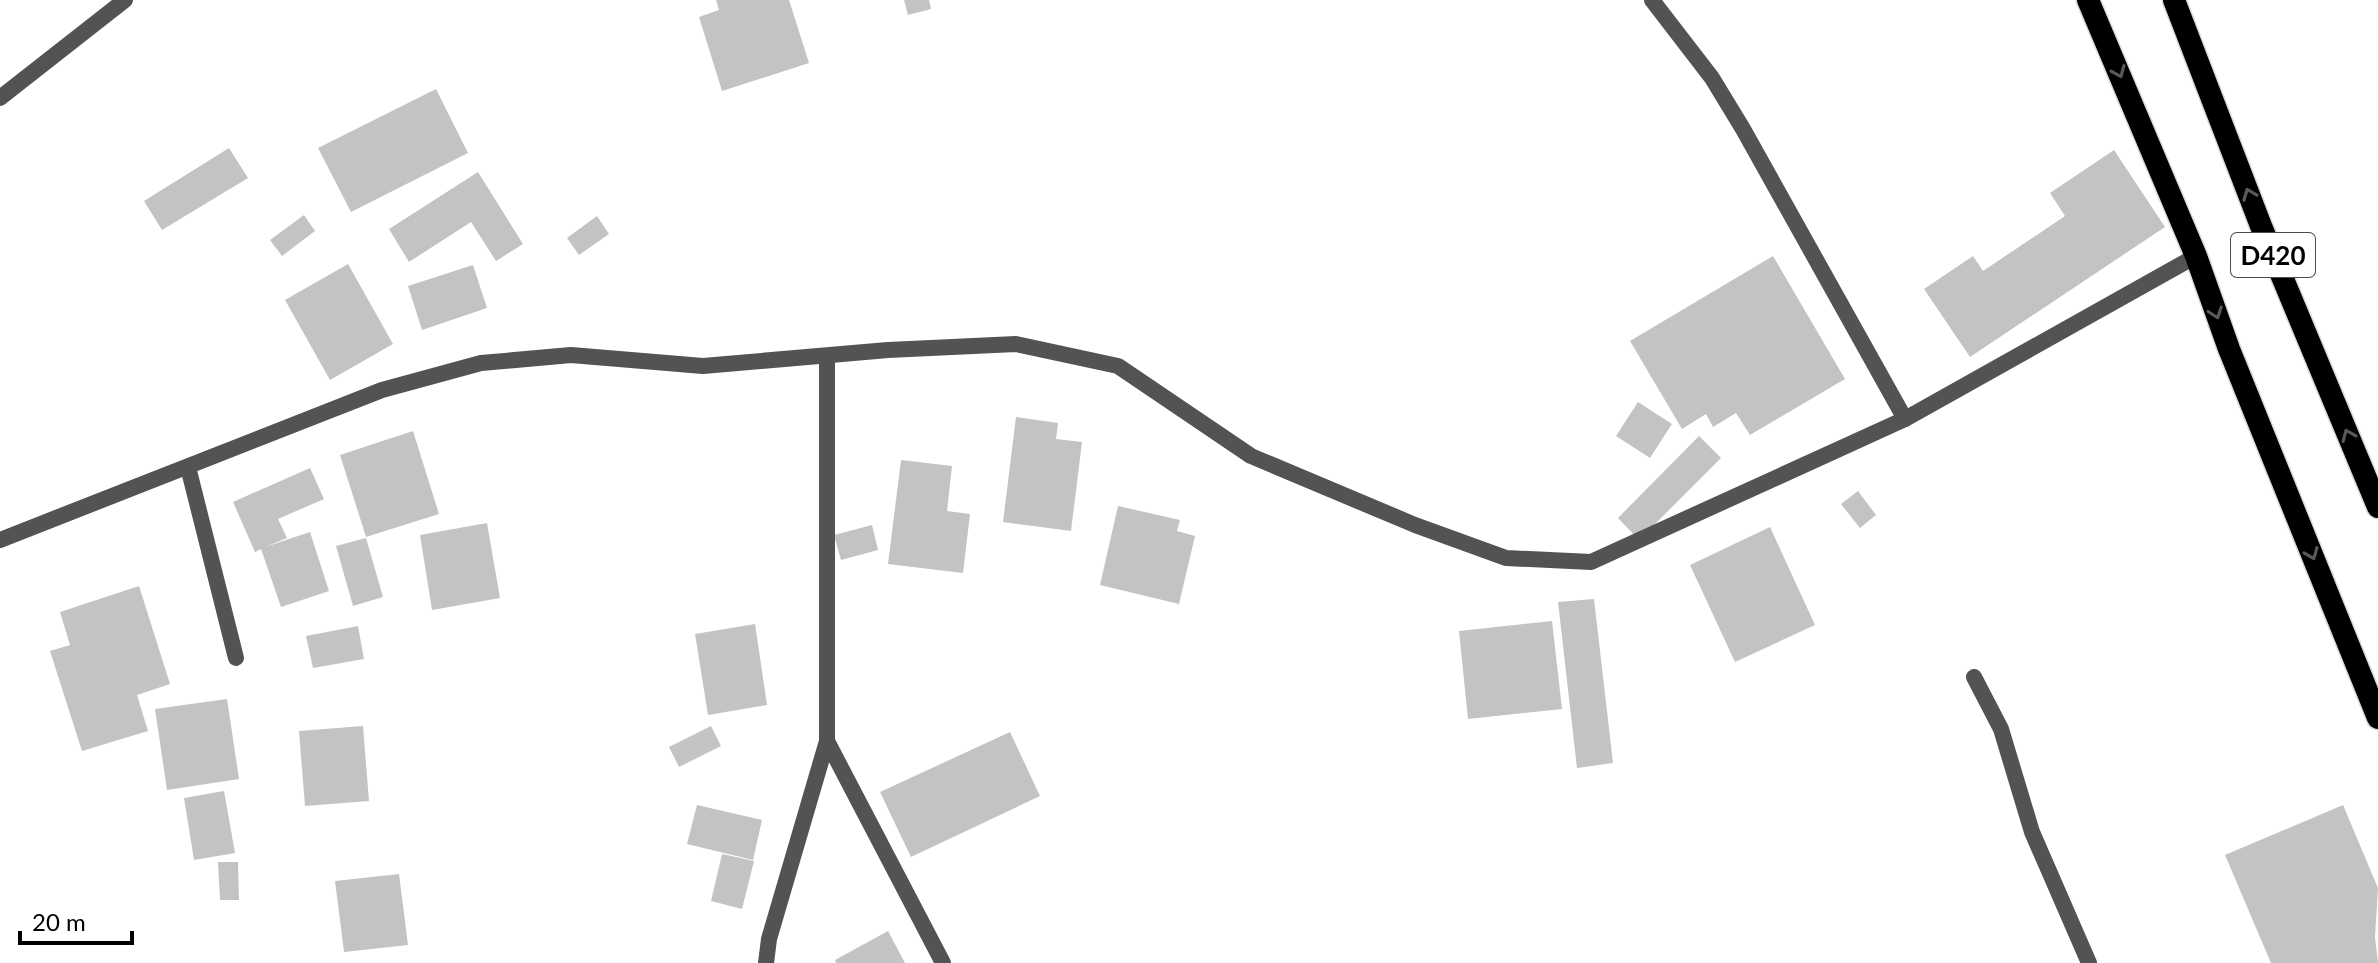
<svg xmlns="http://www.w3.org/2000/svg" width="2378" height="963" font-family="Lato,sans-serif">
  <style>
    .building { fill: #c3c3c3 }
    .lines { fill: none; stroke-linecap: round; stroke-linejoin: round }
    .trunk-casing { stroke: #dbdbdb; stroke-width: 25 }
    .minor { stroke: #535353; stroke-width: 16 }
    .tertiary { stroke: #535353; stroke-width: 16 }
    .trunk { stroke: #000; stroke-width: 22 }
    .oneway { stroke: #595959 }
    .labels { text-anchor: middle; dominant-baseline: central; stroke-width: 8; stroke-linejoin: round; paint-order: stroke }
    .shield { fill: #fff; stroke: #4c4c4c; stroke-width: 2 }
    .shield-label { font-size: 26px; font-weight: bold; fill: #000 }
  </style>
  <rect width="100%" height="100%" fill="#fff"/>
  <path class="building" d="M716 0H789L809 63 722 91 699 17 719 10Z
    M904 0H929L931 9 908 15Z
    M436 89 468 153 351 212 318 148Z
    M229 148 248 178 162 230 144 201Z
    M2114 150 2165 227 1970 357 1924 289 1973 256 1983 271 2065 216 2050 193Z
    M478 172 523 244 496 261 471 222 409 262 389 229Z
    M304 215 315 231 282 256 270 240Z
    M597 216 609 234 579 255 567 238Z
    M1773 256 1845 379 1750 435 1736 413 1713 427 1706 414 1682 429 1630 341Z
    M348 264 393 344 330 380 285 300Z
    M473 265 487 308 422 330 408 286Z
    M1638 402 1672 424 1650 458 1616 436Z
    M1016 417 1058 423 1056 439 1082 442 1071 531 1003 522Z
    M413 431 439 514 366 537 340 455Z
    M1699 436 1721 458 1639 540 1618 518Z
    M901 460 952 466 947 511 970 514 963 573 888 564Z
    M310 468 324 499 278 519 287 538 265 547 310 532 329 591 281 607 261 549 255 552 233 502Z
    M1858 491 1876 515 1860 528 1841 504Z
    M1118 506 1180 520 1177 531 1195 536 1179 604 1100 585Z
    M487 523 500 598 432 610 420 535Z
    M872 525 878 550 841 560 834 535Z
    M1770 527 1815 625 1735 662 1690 565Z
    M366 538 383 597 353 606 336 546Z
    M139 586 170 684 137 695 148 731 82 751 50 651 70 645 60 612Z
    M1594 599 1613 763 1577 768 1558 602Z
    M1552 621 1562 709 1468 719 1459 631Z
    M755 624 767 705 708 715 695 634Z
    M358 626 364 659 313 668 306 636Z
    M227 699 239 779 167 790 155 709Z
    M363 726 369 801 305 806 299 731Z
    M711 726 721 746 679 767 669 747Z
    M1010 732 1040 796 911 857 880 792Z
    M224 791 235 853 194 860 184 798Z
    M697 805 762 820 753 860 687 844Z
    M2343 805 2378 888 2375 937 2378 963H2271L2225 855Z
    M722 854 754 861 742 909 711 901Z
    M218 862H238L239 900H220Z
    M399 874 408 945 344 952 335 881Z
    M888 931 905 963H836L835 960Z"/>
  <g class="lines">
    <g class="trunk-casing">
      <path id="trunk" d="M2088 0 2196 256 2229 349 2378 718
        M2174 0 2261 226 2378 507"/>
    </g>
    <path class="minor" d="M1652 0 1712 78 1743 129 1905 419
      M0 98 125 0
      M188 467 236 658
      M1974 677 2001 729 2032 832 2089 963
      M827 741 943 963
      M766 963 769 939 827 741V356"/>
    <path class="tertiary" d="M0 540 382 390 481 363 571 355 703 366 888 350 1016 344 1118 366 1251 456 1415 525 1506 558 1591 562 1905 419 2196 256"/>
    <use href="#trunk" class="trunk"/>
  </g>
  <defs><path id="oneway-chevron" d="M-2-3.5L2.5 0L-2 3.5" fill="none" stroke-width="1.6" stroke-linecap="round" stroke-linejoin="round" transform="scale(2)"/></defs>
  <g class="oneway">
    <use href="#oneway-chevron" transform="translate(2119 72) rotate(67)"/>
    <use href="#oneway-chevron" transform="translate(2249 194) rotate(-111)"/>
    <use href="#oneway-chevron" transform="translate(2216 313) rotate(71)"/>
    <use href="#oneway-chevron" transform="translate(2348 435) rotate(-113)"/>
    <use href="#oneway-chevron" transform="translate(2312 554) rotate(68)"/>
  </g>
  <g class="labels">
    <rect class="shield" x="2231" y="233" width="84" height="44" rx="6"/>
    <g class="shield-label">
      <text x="2273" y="255">D420</text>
    </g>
  </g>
  <path d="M20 931v12h112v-12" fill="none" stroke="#000000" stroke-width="4"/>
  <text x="32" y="931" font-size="24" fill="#000000" stroke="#ffffff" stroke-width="6" paint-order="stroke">20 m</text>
</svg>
